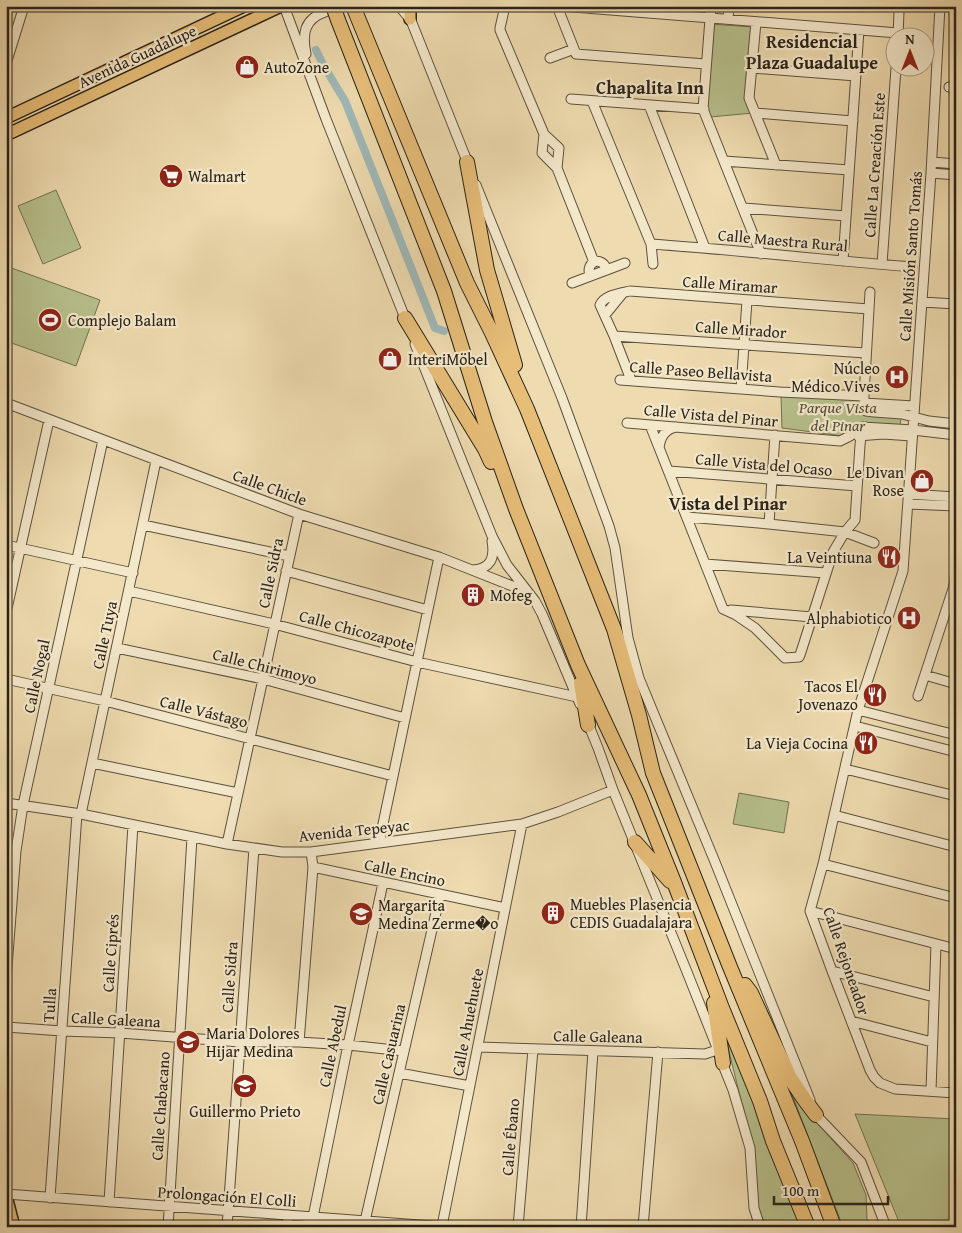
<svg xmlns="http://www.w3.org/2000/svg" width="962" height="1233" font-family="'Gentium Book Plus',serif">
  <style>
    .green { fill: #b7c08c; stroke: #717252 }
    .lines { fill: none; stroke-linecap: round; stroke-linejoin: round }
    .canal { stroke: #9fb8b7; stroke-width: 8 }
    .minor-casing { stroke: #5c513e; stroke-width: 11 }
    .major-casing { stroke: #2b2319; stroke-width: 14 }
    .highway-casing { stroke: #2b2319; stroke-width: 16 }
    .minor { stroke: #f4e8cb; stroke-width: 9 }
    .major { stroke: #e7be78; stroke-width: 11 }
    .highway { stroke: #e7be78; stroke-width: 14 }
    .highway-bridge-casing { stroke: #2b2319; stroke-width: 16; stroke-linecap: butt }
    .highway-bridge { stroke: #e7be78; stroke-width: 14 }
    .labels { text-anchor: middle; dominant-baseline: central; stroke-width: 4.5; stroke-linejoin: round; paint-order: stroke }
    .street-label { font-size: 16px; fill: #2b2319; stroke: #f4e8cb }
    .poi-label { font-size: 16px; fill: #2b2319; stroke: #f4e8cb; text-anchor: start }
    .park-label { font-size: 16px; font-style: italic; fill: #4e4a36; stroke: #f4e8cb }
    .neighbourhood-label { font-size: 18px; font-weight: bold; fill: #2b2319; stroke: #f4e8cb }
  </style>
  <rect width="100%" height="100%" fill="#eedbaf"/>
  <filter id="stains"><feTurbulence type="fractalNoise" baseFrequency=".004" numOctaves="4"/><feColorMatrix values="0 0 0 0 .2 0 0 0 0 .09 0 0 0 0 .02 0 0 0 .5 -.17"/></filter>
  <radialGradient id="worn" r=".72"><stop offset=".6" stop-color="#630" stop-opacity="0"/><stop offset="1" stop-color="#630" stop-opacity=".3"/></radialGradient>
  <path class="green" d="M711 24 753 27V113L710 117 706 109Z
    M56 190 81 248 43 264 18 206Z
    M6 266 100 300 76 366 6 341Z
    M781 396 862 400 901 417 900 428 883 426 863 422 854 427 848 433 843 436 782 428Z
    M739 793 789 802 784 833 733 824Z
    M719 1011 802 1227H766L758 1207 754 1147 740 1096Z
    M788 1084 799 1103 853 1163 866 1195 867 1219 870 1227H843Z
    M855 1114 956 1119V1179L951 1227H929L899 1222Z"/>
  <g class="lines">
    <path class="canal" d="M316 50C324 68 335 84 345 101L435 328 444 331"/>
    <g class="minor-casing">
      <path id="minor" d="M284 6 326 119 407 323
        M399 6 410 19
        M505 6 500 28V30L544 134 559 148 557 168
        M557 6 576 54 706 64
        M560 6 898 33
        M711 6 703 109 761 254
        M940 6 931 173 903 571 858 710 823 864 810 911 832 971 870 1070 874 1077 880 1083 895 1089 956 1093
        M408 13 469 166
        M728 19 729 6
        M756 22 749 98 776 165
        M898 37 899 12
        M306 54C302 34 304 19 325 12
        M550 58 574 49
        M6 64 24 6
        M752 68 856 76
        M949 87 956 88
        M571 99 704 109
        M592 101 651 244 653 264
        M649 105 705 248
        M755 113 853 121
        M544 134 542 153 557 168 594 262
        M724 161 849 170
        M932 162 956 164
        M931 173 956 175
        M476 185 562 398 609 526 615 548 628 638 639 678 715 862 810 1100
        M743 208 846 216
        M651 244C738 250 825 260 912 267
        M843 261 859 30
        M882 264 896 68
        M590 276C585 261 602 255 607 270
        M572 283 625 263
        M870 292 864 396V403L866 411 874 412 902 414 929 421 956 424
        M922 302 956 304
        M605 315 623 293
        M614 336 866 353
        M415 344 492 536 507 565 535 601 542 614 580 704
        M620 380 780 392 864 396
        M631 380 614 336 600 305C604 295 621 293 630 291L869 309
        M741 389 747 300
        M6 403 299 514 439 557 525 591
        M864 403 914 406
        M627 423 840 441 850 436 857 429 862 427 913 430 956 435
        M650 425 723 609 736 615 755 628 785 658 799 657 800 655 833 552 845 532 855 520 860 445 861 436 866 427
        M858 436 883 434 912 436
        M659 448C660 438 665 429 676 427
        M669 471 857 486
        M908 494 956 497
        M908 504 956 506
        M687 517 769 524 845 532 874 543
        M769 524 775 435
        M143 525 289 556
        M6 545 133 573
        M705 564 826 573
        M472 570C491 569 495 558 492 541
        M286 571 428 610
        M129 591 274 624 417 662 577 697
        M731 610 812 617
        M6 613 49 420
        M117 648 263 679 405 718
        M925 675 956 684
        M6 679 105 701 393 776
        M918 696 953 589 955 580 956 568
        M858 710 956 735
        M587 721 598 748 613 790 687 972 716 1045
        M855 726 956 752
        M92 763 238 793
        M845 769 956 796
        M6 803 81 814 227 844 282 852H311L522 824 558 812 613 790
        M81 814 156 461
        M834 815 956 847
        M379 843 439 557
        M227 844 299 514
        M311 852 313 867 505 908
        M823 864 956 898
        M810 911 956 949
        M832 971 934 997
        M6 980 16 851 23 805 103 440
        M851 1021 932 1042
        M6 1027 62 1031 120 1033 240 1042H299L348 1045 404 1051
        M299 1042 313 867
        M478 1047 705 1054 717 1050
        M721 1060 733 1090 750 1148 754 1208 760 1227
        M399 1073 470 1086
        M931 1091 936 944
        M815 1112 816 1115 861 1162 886 1227
        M6 1194 446 1227
        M50 1198 77 814
        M109 1202 133 825
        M313 1217 348 1045 383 883
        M365 1221 440 895
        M442 1226 522 824
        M168 1227 192 838
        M227 1227 254 848
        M287 1227 288 1215
        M518 1227 533 1049
        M581 1227 593 1051
        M643 1227 658 1052"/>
    </g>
    <g class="major-casing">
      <path id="major" d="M410 19V6
        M6 118 244 6
        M6 135 281 6
        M6 1196 14 1227"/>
    </g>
    <g class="highway-casing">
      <path id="highway" d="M353 6 467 283 492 333 527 409 614 629 639 715 653 773 730 967 802 1141 834 1227
        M338 20 444 291 485 422 516 509 578 665 639 795 674 882 722 1008 760 1101 773 1141 808 1227
        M467 162 487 270 515 365
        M405 318 485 449 491 462
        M581 683 588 725
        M635 842 670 881
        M745 985 751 993 790 1078 804 1099 816 1115
        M714 1003 723 1063"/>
    </g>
    <use href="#minor" class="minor"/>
    <use href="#major" class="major"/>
    <use href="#highway" class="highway"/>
    <g class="highway-bridge-casing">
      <path id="highway-bridge" d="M333 6 338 20"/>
    </g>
    <use href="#highway-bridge" class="highway-bridge"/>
  </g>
  <defs>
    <g id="shop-disc" transform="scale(1.25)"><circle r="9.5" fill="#8f2418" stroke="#f4e8cb"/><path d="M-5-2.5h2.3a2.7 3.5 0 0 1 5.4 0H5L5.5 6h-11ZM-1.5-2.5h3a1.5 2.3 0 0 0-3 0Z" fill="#fff"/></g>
    <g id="supermarket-disc" transform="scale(1.25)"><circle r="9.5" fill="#8f2418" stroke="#f4e8cb"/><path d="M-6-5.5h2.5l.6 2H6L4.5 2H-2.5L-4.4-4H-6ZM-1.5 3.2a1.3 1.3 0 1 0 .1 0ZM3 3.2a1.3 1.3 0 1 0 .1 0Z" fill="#fff"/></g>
    <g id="stadium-disc" transform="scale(1.25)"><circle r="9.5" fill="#8f2418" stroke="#f4e8cb"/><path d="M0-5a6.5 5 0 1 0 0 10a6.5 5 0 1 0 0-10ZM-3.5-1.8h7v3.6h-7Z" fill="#fff"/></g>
    <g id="hospital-disc" transform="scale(1.25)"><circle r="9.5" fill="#8f2418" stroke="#f4e8cb"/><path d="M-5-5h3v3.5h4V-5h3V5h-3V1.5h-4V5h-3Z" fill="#fff"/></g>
    <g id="restaurant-disc" transform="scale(1.25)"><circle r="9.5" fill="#8f2418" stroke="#f4e8cb"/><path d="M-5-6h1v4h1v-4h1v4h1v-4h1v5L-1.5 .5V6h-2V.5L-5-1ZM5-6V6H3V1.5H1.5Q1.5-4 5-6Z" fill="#fff"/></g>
    <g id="building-disc" transform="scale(1.25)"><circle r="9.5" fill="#8f2418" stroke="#f4e8cb"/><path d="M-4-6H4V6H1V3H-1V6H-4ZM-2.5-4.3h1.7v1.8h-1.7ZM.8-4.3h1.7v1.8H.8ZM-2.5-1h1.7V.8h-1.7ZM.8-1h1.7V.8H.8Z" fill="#fff"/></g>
    <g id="school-disc" transform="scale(1.25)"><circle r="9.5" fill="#8f2418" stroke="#f4e8cb"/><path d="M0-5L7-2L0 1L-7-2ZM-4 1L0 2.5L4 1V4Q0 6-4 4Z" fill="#fff"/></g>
  </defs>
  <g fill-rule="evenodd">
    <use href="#shop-disc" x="247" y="67"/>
    <use href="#supermarket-disc" x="171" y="176"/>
    <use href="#stadium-disc" x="50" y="320"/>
    <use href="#shop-disc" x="390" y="359"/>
    <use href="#hospital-disc" x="897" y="377"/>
    <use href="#shop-disc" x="922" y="481"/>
    <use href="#restaurant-disc" x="889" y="557"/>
    <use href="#building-disc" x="473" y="595"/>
    <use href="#hospital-disc" x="909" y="618"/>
    <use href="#restaurant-disc" x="875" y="695"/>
    <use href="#restaurant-disc" x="866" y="743"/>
    <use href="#building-disc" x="553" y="913"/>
    <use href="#school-disc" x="361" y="914"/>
    <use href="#school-disc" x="188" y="1042"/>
    <use href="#school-disc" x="245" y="1086"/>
  </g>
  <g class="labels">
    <g class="street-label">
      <text transform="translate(137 56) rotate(-25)">Avenida Guadalupe</text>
      <text transform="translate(874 165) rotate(-86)">Calle La Creación Este</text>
      <text transform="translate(783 240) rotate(5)">Calle Maestra Rural</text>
      <text transform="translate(910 256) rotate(-86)">Calle Misión Santo Tomás</text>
      <text transform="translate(730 284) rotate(4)">Calle Miramar</text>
      <text transform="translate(741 329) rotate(4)">Calle Mirador</text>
      <text transform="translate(701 371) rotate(4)">Calle Paseo Bellavista</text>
      <text transform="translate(711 415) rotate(5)">Calle Vista del Pinar</text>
      <text transform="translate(764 464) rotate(5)">Calle Vista del Ocaso</text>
      <text transform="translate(270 487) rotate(20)">Calle Chicle</text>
      <text transform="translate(270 573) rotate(-78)">Calle Sidra</text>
      <text transform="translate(357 630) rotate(15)">Calle Chicozapote</text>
      <text transform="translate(104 635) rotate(-78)">Calle Tuya</text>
      <text transform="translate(265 666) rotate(14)">Calle Chirimoyo</text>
      <text transform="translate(36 676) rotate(-78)">Calle Nogal</text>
      <text transform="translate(204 711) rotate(14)">Calle Vástago</text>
      <text transform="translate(354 830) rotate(-6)">Avenida Tepeyac</text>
      <text transform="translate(405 872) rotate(12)">Calle Encino</text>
      <text transform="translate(110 953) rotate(-86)">Calle Ciprés</text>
      <text transform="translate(847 961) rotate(71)">Calle Rejoneador</text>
      <text transform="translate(229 977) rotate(-86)">Calle Sidra</text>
      <text transform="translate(49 1005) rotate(-86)">Tulla</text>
      <text transform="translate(116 1019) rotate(3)">Calle Galeana</text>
      <text transform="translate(467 1022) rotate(-79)">Calle Ahuehuete</text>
      <text transform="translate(598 1036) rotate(1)">Calle Galeana</text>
      <text transform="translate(332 1046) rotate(-78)">Calle Abedul</text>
      <text transform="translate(388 1054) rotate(-77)">Calle Casuarina</text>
      <text transform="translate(160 1106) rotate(-86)">Calle Chabacano</text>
      <text transform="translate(510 1137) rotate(-85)">Calle Ébano</text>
      <text transform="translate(227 1196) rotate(4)">Prolongación El Colli</text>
    </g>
    <g class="poi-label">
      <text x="264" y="67">AutoZone</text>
      <text x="188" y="176">Walmart</text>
      <text x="68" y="320">Complejo Balam</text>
      <text x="408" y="359">InteriMöbel</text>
      <text x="880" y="368" text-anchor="end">Núcleo<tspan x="880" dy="18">Médico Vives</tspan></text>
      <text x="904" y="472" text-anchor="end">Le Divan<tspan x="904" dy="18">Rose</tspan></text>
      <text x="872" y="557" text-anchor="end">La Veintiuna</text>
      <text x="490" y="595">Mofeg</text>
      <text x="892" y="618" text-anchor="end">Alphabiotico</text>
      <text x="858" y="686" text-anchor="end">Tacos El<tspan x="858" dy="18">Jovenazo</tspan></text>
      <text x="848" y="743" text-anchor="end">La Vieja Cocina</text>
      <text x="570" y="904">Muebles Plasencia<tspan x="570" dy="18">CEDIS Guadalajara</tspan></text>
      <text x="378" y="905">Margarita<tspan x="378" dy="18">Medina Zerme�o</tspan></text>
      <text x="206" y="1033">Maria Dolores<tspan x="206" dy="18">Hijar Medina</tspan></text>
      <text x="245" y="1111" text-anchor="middle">Guillermo Prieto</text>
    </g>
    <g class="park-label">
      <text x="838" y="407">Parque Vista<tspan x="838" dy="18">del Pinar</tspan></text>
    </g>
    <g class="neighbourhood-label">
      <text x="812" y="41">Residencial<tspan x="812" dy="21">Plaza Guadalupe</tspan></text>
      <text x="650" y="87">Chapalita Inn</text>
      <text x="728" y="503">Vista del Pinar</text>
    </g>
  </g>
  <rect width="962" height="1233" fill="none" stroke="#eedbaf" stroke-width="25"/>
  <rect x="8" y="8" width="947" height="1218" fill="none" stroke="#2b2319" stroke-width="2.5"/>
  <rect x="12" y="12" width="937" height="1208" fill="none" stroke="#2b2319"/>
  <g transform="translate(910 52)"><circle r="24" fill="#f4e8cb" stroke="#a49984"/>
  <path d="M0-4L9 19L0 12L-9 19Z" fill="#8f2418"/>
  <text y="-8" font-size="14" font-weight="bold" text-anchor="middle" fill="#2b2319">N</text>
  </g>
  <path d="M774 1196v8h114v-8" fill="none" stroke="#2b2319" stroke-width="2.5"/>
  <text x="782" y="1196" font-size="15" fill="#2b2319" stroke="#f4e8cb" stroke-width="4" paint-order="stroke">100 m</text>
  <rect width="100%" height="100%" filter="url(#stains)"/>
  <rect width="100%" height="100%" fill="url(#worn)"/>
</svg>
